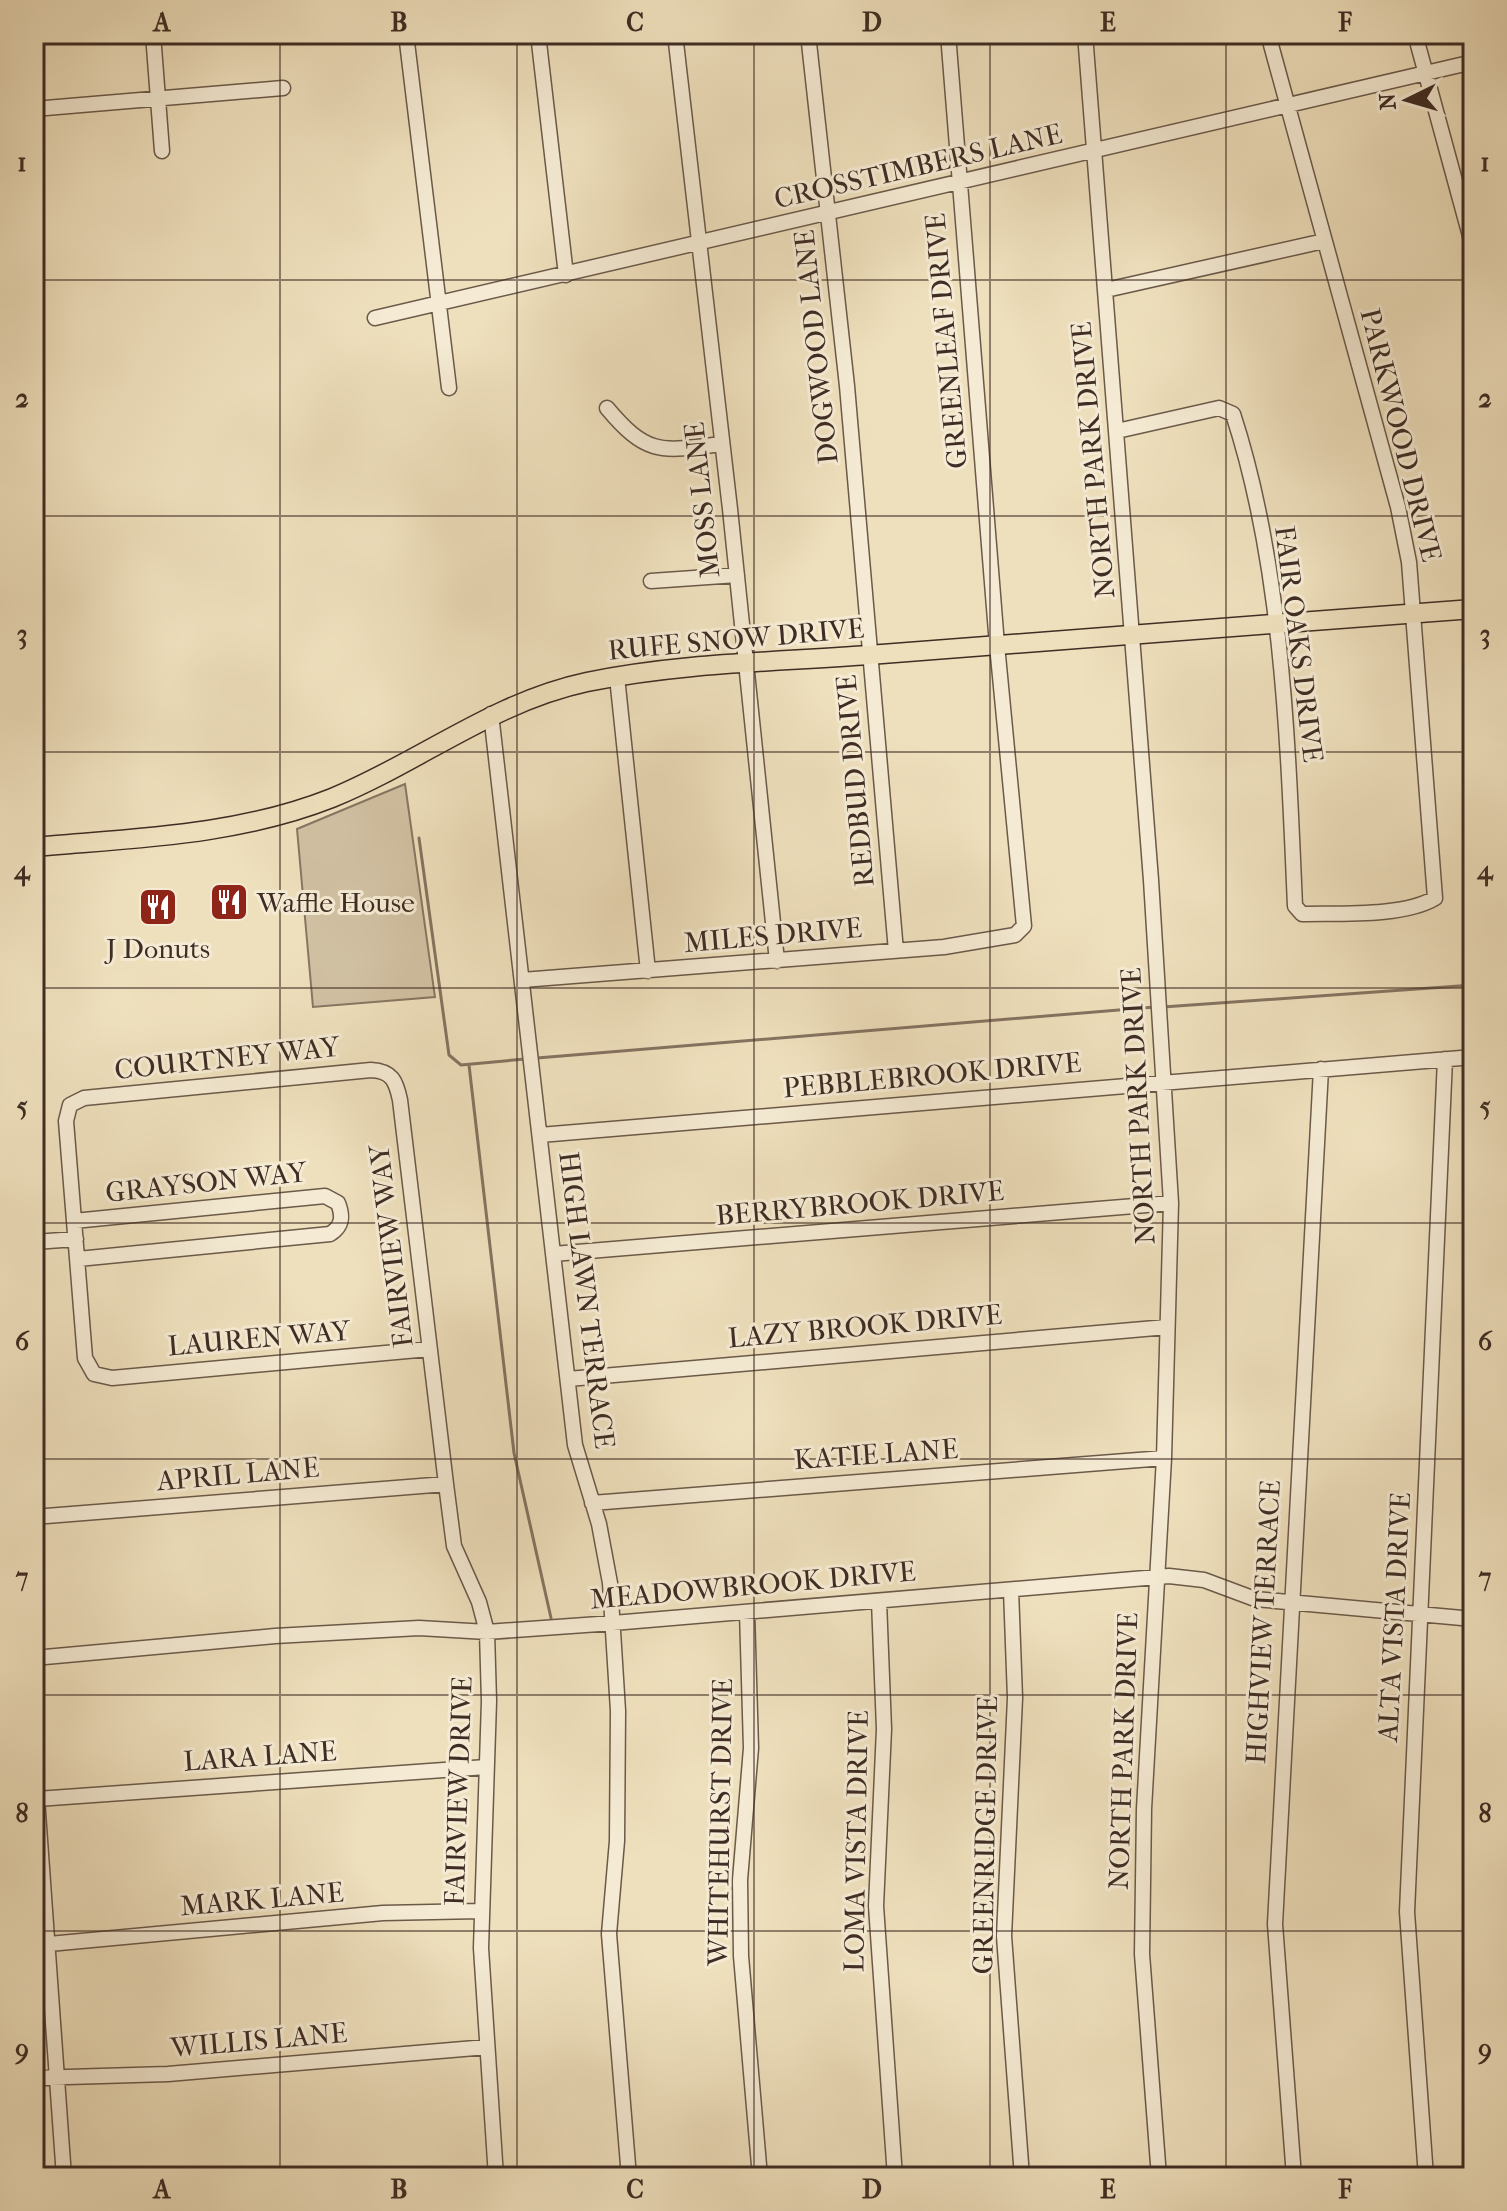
<svg xmlns="http://www.w3.org/2000/svg" width="1507" height="2211" font-family="'IM FELL French Canon',serif">
  <style>
    .green { fill: #d1c1a3; stroke: #887664; stroke-width: 2 }
    .lines { fill: none; stroke-linecap: round; stroke-linejoin: round }
    .stream { stroke: #857361; stroke-width: 3 }
    .minor-casing { stroke: #6b594a; stroke-width: 17 }
    .major-casing { stroke: #3f2c24; stroke-width: 21 }
    .minor { stroke: #f5ebd4; stroke-width: 14 }
    .major { stroke: #efe0bd; stroke-width: 18 }
    .grid { fill: none; stroke: #3f2c24; stroke-width: 2; stroke-opacity: 0.55 }
    .labels { text-anchor: middle; dominant-baseline: central; stroke-width: 6; stroke-linejoin: round; paint-order: stroke }
    .street-label { font-size: 28px; fill: #3f2c24; stroke: #f5ebd4 }
    .poi-label { font-size: 28px; fill: #3f2c24; stroke: #f5ebd4; text-anchor: start }
    .neatline { fill: none; stroke: #3f2c24; stroke-width: 3 }
    .grid-label { font-size: 26px; text-anchor: middle; font-weight: bold; fill: #3f2c24 }
  </style>
  <rect width="100%" height="100%" fill="#efe0bd"/>
  <filter id="stains"><feTurbulence type="fractalNoise" baseFrequency=".0025" numOctaves="4"/><feColorMatrix values="0 0 0 0 .2 0 0 0 0 .09 0 0 0 0 .02 0 0 0 .5 -.17"/></filter>
  <radialGradient id="worn" r=".72"><stop offset=".6" stop-color="#630" stop-opacity="0"/><stop offset="1" stop-color="#630" stop-opacity=".3"/></radialGradient>
  <path class="green" d="M405 784 435 997 313 1007 297 829Z"/>
  <g class="lines">
    <path class="stream" d="M419 838 449 1055 461 1065 525 1059
      M1163 1007 1473 985
      M537 1058 1155 1007
      M469 1065 514 1453 551 1618"/>
    <g class="minor-casing">
      <path id="minor" d="M153 34 162 151
        M406 34 449 388
        M538 34 566 275
        M675 34 730 509 777 961
        M808 34 847 386 896 951
        M1085 34 1151 880 1171 1203 1164 1458 1144 1809 1142 1954 1159 2177
        M1415 34 1473 247
        M34 109 283 88
        M1106 290 1324 241
        M375 318 1473 62
        M607 408C648 457 662 451 722 444
        M1117 431 1219 408 1233 414C1283 567 1288 746 1295 906L1302 914C1338 913 1404 917 1435 898L1409 562 1398 507 1268 34
        M651 581 737 575
        M617 677 648 971
        M491 714 575 1445 599 1524 610 1583 618 1711 617 1841 609 1934 629 2177
        M522 980 944 947 1015 935 1024 926 997 645 948 34
        M540 1135 1473 1057
        M74 1221 325 1196 338 1203C343 1216 343 1226 330 1234L78 1259
        M34 1242 76 1239
        M553 1254 1171 1203
        M429 1349 112 1378 94 1374 85 1358 66 1121 70 1105 84 1098 371 1070C392 1071 396 1081 400 1100L446 1484 454 1546 479 1602 487 1632 489 1701 481 1948 496 2177
        M568 1379 1167 1327
        M592 1503 1164 1458
        M34 1517 446 1484
        M1011 1590 1015 1698 1004 1936 1022 2177
        M879 1601 884 1729 876 1906 895 2177
        M747 1612 751 1748 740 1880 741 1956 760 2177
        M34 1658 275 1636 419 1628 487 1632 613 1623 1169 1576 1204 1580 1255 1599 1473 1619
        M34 1756 64 2177
        M37 1799 486 1767
        M49 1944 383 1913 480 1911
        M34 2078 168 2074 487 2047
        M1294 2177 1275 1924 1321 1069
        M1426 2177 1407 1912 1445 1059"/>
    </g>
    <g class="major-casing">
      <path id="major" d="M34 847C135 838 236 836 332 798 420 762 493 702 587 682 684 662 784 662 882 654 1079 638 1276 624 1473 609"/>
    </g>
    <use href="#minor" class="minor"/>
    <use href="#major" class="major"/>
  </g>
  <path class="grid" d="M280 34V2177M517 34V2177M754 34V2177M990 34V2177M1226 34V2177M34 280H1473M34 516H1473M34 752H1473M34 988H1473M34 1223H1473M34 1459H1473M34 1695H1473M34 1931H1473"/>
  <defs>
    <g id="restaurant-square" transform="scale(2)"><rect x="-9" y="-9" width="18" height="18" rx="4" fill="#8f2418" stroke="#f5ebd4"/><path d="M-5-6h1v4h1v-4h1v4h1v-4h1v5L-1.5 .5V6h-2V.5L-5-1ZM5-6V6H3V1.5H1.5Q1.5-4 5-6Z" fill="#fff"/></g>
  </defs>
  <g fill-rule="evenodd">
    <use href="#restaurant-square" x="229" y="902"/>
    <use href="#restaurant-square" x="158" y="907"/>
  </g>
  <g class="labels">
    <g class="street-label">
      <text transform="translate(918 166) rotate(-13)">CROSSTIMBERS LANE</text>
      <text transform="translate(946 341) rotate(-95)">GREENLEAF DRIVE</text>
      <text transform="translate(816 347) rotate(-96)">DOGWOOD LANE</text>
      <text transform="translate(1401 435) rotate(76)">PARKWOOD DRIVE</text>
      <text transform="translate(1093 460) rotate(-95)">NORTH PARK DRIVE</text>
      <text transform="translate(702 500) rotate(-96)">MOSS LANE</text>
      <text transform="translate(736 639) rotate(-5)">RUFE SNOW DRIVE</text>
      <text transform="translate(1299 644) rotate(83)">FAIR OAKS DRIVE</text>
      <text transform="translate(855 781) rotate(-95)">REDBUD DRIVE</text>
      <text transform="translate(773 935) rotate(-5)">MILES DRIVE</text>
      <text transform="translate(227 1058) rotate(-6)">COURTNEY WAY</text>
      <text transform="translate(932 1075) rotate(-5)">PEBBLEBROOK DRIVE</text>
      <text transform="translate(1138 1106) rotate(-93)">NORTH PARK DRIVE</text>
      <text transform="translate(206 1182) rotate(-6)">GRAYSON WAY</text>
      <text transform="translate(860 1203) rotate(-5)">BERRYBROOK DRIVE</text>
      <text transform="translate(391 1246) rotate(-97)">FAIRVIEW WAY</text>
      <text transform="translate(587 1300) rotate(83)">HIGH LAWN TERRACE</text>
      <text transform="translate(865 1326) rotate(-5)">LAZY BROOK DRIVE</text>
      <text transform="translate(259 1338) rotate(-5)">LAUREN WAY</text>
      <text transform="translate(876 1454) rotate(-4)">KATIE LANE</text>
      <text transform="translate(238 1474) rotate(-5)">APRIL LANE</text>
      <text transform="translate(753 1585) rotate(-5)">MEADOWBROOK DRIVE</text>
      <text transform="translate(1394 1617) rotate(-87)">ALTA VISTA DRIVE</text>
      <text transform="translate(1263 1622) rotate(-87)">HIGHVIEW TERRACE</text>
      <text transform="translate(1123 1751) rotate(-88)">NORTH PARK DRIVE</text>
      <text transform="translate(260 1756) rotate(-4)">LARA LANE</text>
      <text transform="translate(458 1791) rotate(-88)">FAIRVIEW DRIVE</text>
      <text transform="translate(720 1822) rotate(-89)">WHITEHURST DRIVE</text>
      <text transform="translate(985 1835) rotate(-89)">GREENRIDGE DRIVE</text>
      <text transform="translate(856 1841) rotate(-89)">LOMA VISTA DRIVE</text>
      <text transform="translate(262 1899) rotate(-5)">MARK LANE</text>
      <text transform="translate(259 2040) rotate(-5)">WILLIS LANE</text>
    </g>
    <g class="poi-label">
      <text x="257" y="902">Waffle House</text>
      <text x="158" y="948" text-anchor="middle">J Donuts</text>
    </g>
  </g>
  <rect width="1507" height="2211" fill="none" stroke="#efe0bd" stroke-width="88"/>
  <g transform="translate(1407 100) rotate(265)" stroke="#f5ebd4" stroke-width="6" paint-order="stroke">
  <path d="M0-6L14 30L0 20L-14 30Z" fill="#3f2c24"/>
  <text y="-12" font-size="22" font-weight="bold" text-anchor="middle" fill="#3f2c24">N</text>
  </g>
  <rect x="44" y="44" width="1419" height="2123" class="neatline"/>
  <g class="grid-label">
    <text x="162" y="31">A</text>
    <text x="399" y="31">B</text>
    <text x="635" y="31">C</text>
    <text x="872" y="31">D</text>
    <text x="1108" y="31">E</text>
    <text x="1345" y="31">F</text>
    <text x="22" y="171">1</text>
    <text x="1485" y="171">1</text>
    <text x="22" y="407">2</text>
    <text x="1485" y="407">2</text>
    <text x="22" y="643">3</text>
    <text x="1485" y="643">3</text>
    <text x="22" y="879">4</text>
    <text x="1485" y="879">4</text>
    <text x="22" y="1115">5</text>
    <text x="1485" y="1115">5</text>
    <text x="22" y="1350">6</text>
    <text x="1485" y="1350">6</text>
    <text x="22" y="1586">7</text>
    <text x="1485" y="1586">7</text>
    <text x="22" y="1822">8</text>
    <text x="1485" y="1822">8</text>
    <text x="22" y="2058">9</text>
    <text x="1485" y="2058">9</text>
    <text x="162" y="2198">A</text>
    <text x="399" y="2198">B</text>
    <text x="635" y="2198">C</text>
    <text x="872" y="2198">D</text>
    <text x="1108" y="2198">E</text>
    <text x="1345" y="2198">F</text>
  </g>
  <rect width="100%" height="100%" filter="url(#stains)"/>
  <rect width="100%" height="100%" fill="url(#worn)"/>
</svg>
